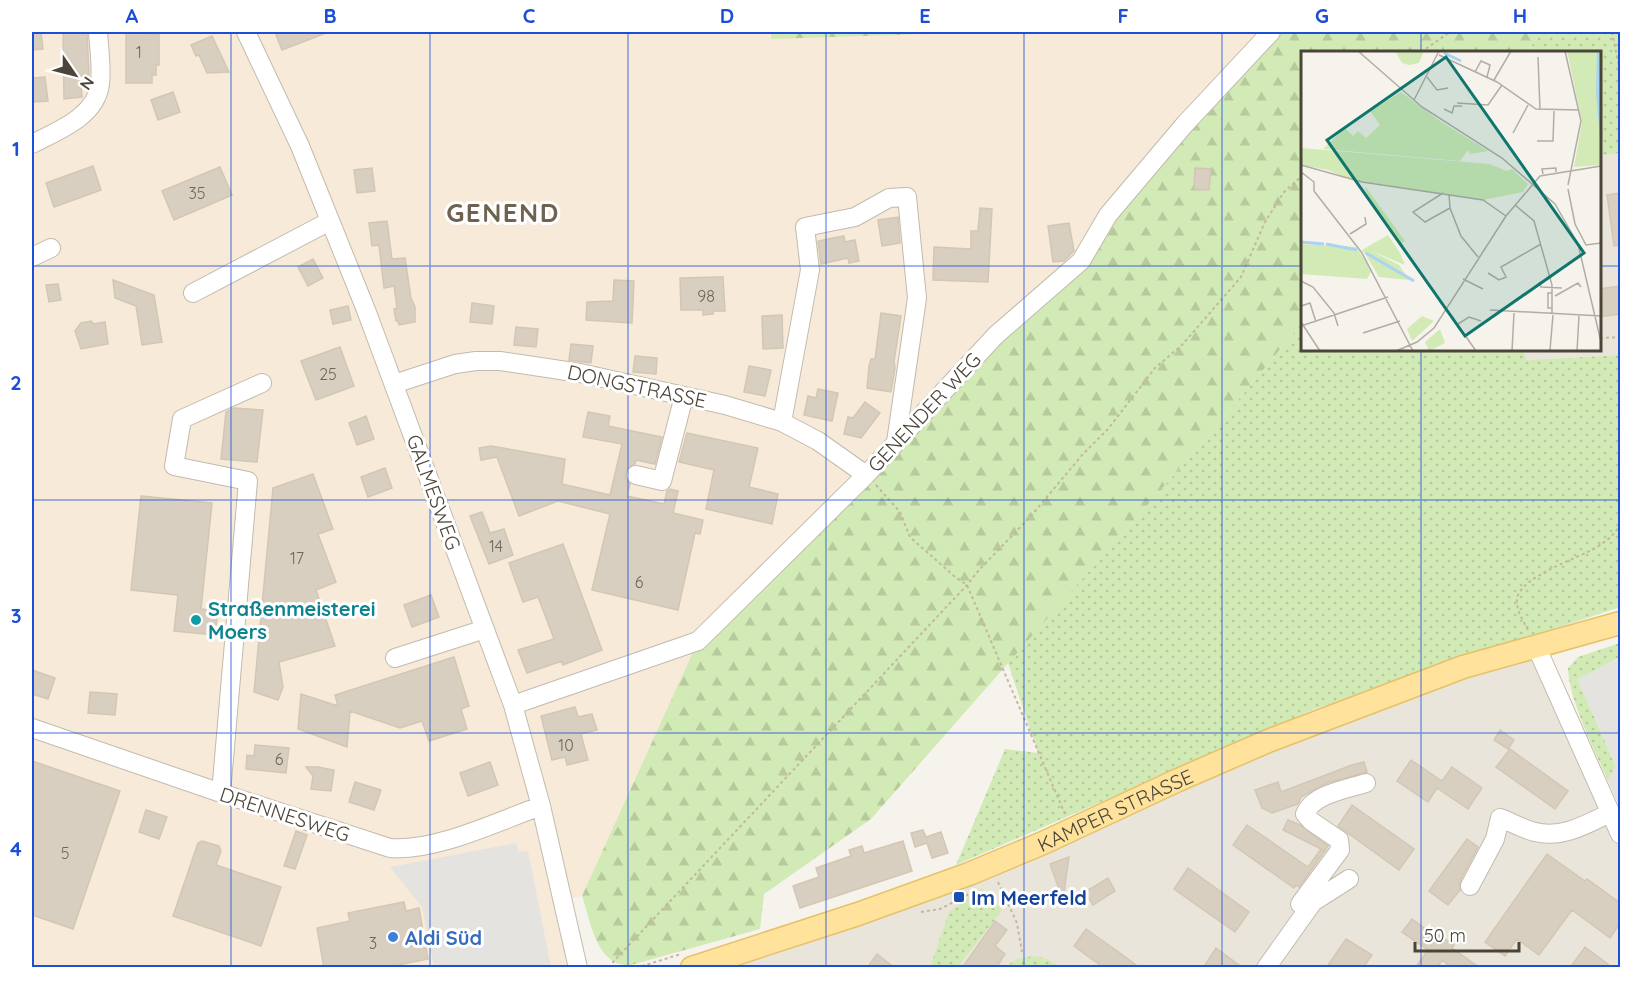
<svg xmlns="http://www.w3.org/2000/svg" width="1652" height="999" font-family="Quicksand,sans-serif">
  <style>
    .residential { fill: #eae5da }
    .commercial { fill: #f7ead8 }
    .green { fill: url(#green-dots) }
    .forest { fill: url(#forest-firs) }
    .parking { fill: #e5e3e0 }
    .building { fill: #d8cfc1; stroke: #d3c7b4; stroke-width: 1.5 }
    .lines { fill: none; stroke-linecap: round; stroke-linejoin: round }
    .minor-casing { stroke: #c2bbae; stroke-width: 20 }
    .major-casing { stroke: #e6c16a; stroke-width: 25 }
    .path { stroke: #c4b79f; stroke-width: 2; stroke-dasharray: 3 3; stroke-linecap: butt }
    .minor { stroke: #fff; stroke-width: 18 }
    .major { stroke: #ffe39c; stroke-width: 22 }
    .grid { fill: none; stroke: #1d4ed8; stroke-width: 1.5; stroke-opacity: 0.55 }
    .culture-dot { fill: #0f9aa8; stroke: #fff; stroke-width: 2 }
    .transit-dot { fill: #1a4fb4; stroke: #fff; stroke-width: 2 }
    .shop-dot { fill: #3f7fe0; stroke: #fff; stroke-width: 2 }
    .labels { text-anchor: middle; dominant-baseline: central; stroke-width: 6; stroke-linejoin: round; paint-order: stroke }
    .number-label { font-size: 16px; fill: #6e675b }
    .street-label { font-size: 20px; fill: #4b4439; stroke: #fff }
    .culture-label { font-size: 20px; font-weight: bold; fill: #0d838f; stroke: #fff; text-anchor: start }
    .transit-label { font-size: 20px; font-weight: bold; fill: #164399; stroke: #fff; text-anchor: start }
    .shop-label { font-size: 20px; font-weight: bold; fill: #366cbe; stroke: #fff; text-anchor: start }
    .district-label { font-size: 26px; font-weight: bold; letter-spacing: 1.5px; fill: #6e6250; stroke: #fff }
    .inset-river { fill: none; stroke: #a9d4f2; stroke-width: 3 }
    .inset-road { fill: none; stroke: #b2ada4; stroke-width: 1.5 }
    .view { fill: #0f766e; fill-opacity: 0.15; stroke: #0f766e; stroke-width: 3 }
    .inset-edge { fill: none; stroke: #4b4439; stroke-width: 3 }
    .neatline { fill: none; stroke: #1d4ed8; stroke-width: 2 }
    .grid-label { font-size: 20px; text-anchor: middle; font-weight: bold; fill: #1d4ed8 }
  </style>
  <defs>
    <pattern id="green-dots" width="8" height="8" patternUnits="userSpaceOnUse" patternTransform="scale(1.5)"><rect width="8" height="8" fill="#d2eab5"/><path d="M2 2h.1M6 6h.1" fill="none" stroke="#b6ca9c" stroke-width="1.8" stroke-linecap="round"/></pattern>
    <pattern id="forest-firs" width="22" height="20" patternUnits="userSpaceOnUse" patternTransform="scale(1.5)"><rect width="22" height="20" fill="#d2eab5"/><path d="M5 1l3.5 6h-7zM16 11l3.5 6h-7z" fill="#b6ca9c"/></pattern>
  </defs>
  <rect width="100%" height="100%" fill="#f6f3ec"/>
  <path class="residential" d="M1620 153V355L1525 360 1524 350H1600V156Z
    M1536 646 1620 834V967L692 968 1043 843Z"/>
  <path class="commercial" d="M32 32H1267L1081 261 698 641 582 896 560 900 575 968 32 967Z"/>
  <path class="green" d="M1543 32H1620V153L1600 156V52H1526Z
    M1302 323V350H1524L1526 360 1620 355V607L1312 710 956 865 1005 749 1038 753 1008 663 1209 435Z
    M1620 643V657L1578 680 1616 766 1608 781C1595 750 1569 701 1568 668L1578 657Z
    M982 888 1002 910 958 967H930L949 912Z
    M1033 956 1047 959 1060 967H1005L1017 959Z"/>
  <path class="forest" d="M771 32H1239V33H956L771 39Z
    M1271 32H1543L1526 52H1302V323L1209 435 871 819 764 894 760 929 631 965C596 967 591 922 582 896L698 641 1081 261Z"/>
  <path class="parking" d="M1620 658V803L1619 806 1608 781 1616 765 1577 679Z
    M516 843 519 852 528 851 551 967H434L422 907 390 867Z"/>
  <path class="building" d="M32 32H41L43 49 32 50Z
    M63 32H87L89 75 80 76 82 97 64 99Z
    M126 32 159 34V65H156V75H152V83H126Z
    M275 32H326V33L282 50Z
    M212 36 229 72 207 73 199 55 196 56 191 45Z
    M45 77 48 101 32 102V78Z
    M173 92 180 112 158 120 151 100Z
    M93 166 101 190 54 207 46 183Z
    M220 167 232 195 174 220 162 191Z
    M372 168 375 191 357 193 354 170Z
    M1195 168 1211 169 1209 190 1194 189Z
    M1620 193V245L1614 246 1607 195Z
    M980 208 992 209 988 282 933 280 934 247 971 249V231H978Z
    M898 217 900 243 882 246 878 220Z
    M387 221 392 259 405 258 411 298 415 307V322L399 325 398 321H396L394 309 397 308 394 286 384 288 379 245 372 246 369 223Z
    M1069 223 1074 251 1064 261 1053 262 1048 226Z
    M844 236 845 242 855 240 859 261 849 263 848 258 821 264 818 241Z
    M313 259 323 278 308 286 298 267Z
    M717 277H723L725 311H713V314L703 315V310H681L680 278Z
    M113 280 154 295 162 342 142 345 136 306 115 298Z
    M614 280 634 281 632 323 586 320 587 302 613 301Z
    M58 284 61 300 49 302 46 285Z
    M1620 286V314L1599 317V289Z
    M472 303 494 306 492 324 470 322Z
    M348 306 351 320 333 324 330 310Z
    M881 313 901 316 894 362 895 368 891 392 867 388 869 366 871 359H875Z
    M782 315 783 348 763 349 762 316Z
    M91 321 94 324 105 322 108 344 81 349 75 331 81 323Z
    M516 327 538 329 536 347 514 345Z
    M571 344 593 346 591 363 569 360Z
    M340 347 354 386 316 400 301 361Z
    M635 356 657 358 656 374 633 372Z
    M749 366 771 370 765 396 744 392Z
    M818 389 838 393 832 421 804 415 808 396 816 398Z
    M865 402 880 413 861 438 844 434 848 417 853 418Z
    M234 408 263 410 257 462 221 459 226 412Z
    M588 412 610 416 608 426 662 437 655 464 636 460 635 464 627 468 625 478 630 484 627 496 664 504 667 491 670 489 678 491 673 513 703 520 700 534 695 533 678 610 592 590 610 514 558 501 519 516 497 457 481 460 479 448 491 446 565 459 562 484 610 495 622 444 583 437Z
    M366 416 374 439 357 445 349 423Z
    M687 433 758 448 749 487 778 494 772 524 706 509 714 470 679 462Z
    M385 468 392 488 368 497 361 477Z
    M313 474 333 529 318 534 336 582 316 590 335 646 279 662 283 687 278 700 254 692 273 488Z
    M141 496 212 503 201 609 218 611 215 635 174 631 178 595 131 590Z
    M482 512 490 533 504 529 513 555 489 564 470 516Z
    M563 544 602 650 563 665 562 661 527 673 518 650 554 639 538 597 523 602 509 563Z
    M431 595 439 617 412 627 404 605Z
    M454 657 469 706 461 709 467 729 429 741 422 721 400 728 350 711 347 747 298 729 301 694 338 706 335 695Z
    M32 670 55 678 48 699 32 694Z
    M90 692 117 694 115 715 88 713Z
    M575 707 578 717 592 714 597 730 581 734 588 760 567 765 565 757 552 760 541 716Z
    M1500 730 1514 740 1508 749 1494 740Z
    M255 745 289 748 286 773 246 769 247 755 254 756Z
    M1510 749 1568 791 1555 809 1496 767Z
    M1411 760 1442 781 1452 767 1482 788 1468 809 1437 788 1428 802 1397 781Z
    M32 761 120 791 73 929 32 915Z
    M490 762 498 785 468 796 460 773Z
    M1364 762 1367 772 1327 783 1301 797 1298 804 1272 813 1262 808 1255 790 1278 782 1281 792 1352 765Z
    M306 767H318L334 770 331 791 311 789 313 776Z
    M355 782 381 790 374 810 349 802Z
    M1352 805 1414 849 1399 870 1338 826Z
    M146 810 167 817 159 839 139 832Z
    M1288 820 1300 825 1328 846 1325 851 1283 830Z
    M1247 825 1308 867 1321 849 1324 852 1299 887 1296 885 1294 888 1233 845Z
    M923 830 926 837 941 832 948 853 932 858 927 843 915 847 911 833Z
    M296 831 307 835 295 869 284 866Z
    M1467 839 1478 847 1460 881V890L1448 905 1429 891Z
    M202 841 219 846 221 851 216 865 281 887 261 946 173 916 198 843Z
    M903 841 912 871 800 908 793 886 819 877 816 868 851 856 849 850 862 846 864 853Z
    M1547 854 1585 881 1587 879 1620 903V923L1610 938 1572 910 1539 955 1517 939 1505 956 1485 942Z
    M1069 857 1066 878 1063 900 1050 864Z
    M1188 868 1249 912 1235 932 1174 889Z
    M1108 878 1115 891 1093 905 1085 892Z
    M404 902 406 911 419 908 428 959 384 968H324L317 928 350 921 348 913Z
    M1412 919 1437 937 1439 935 1454 945 1452 948 1480 968H1452L1442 960 1437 968H1415L1428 950 1402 932Z
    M995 921 1007 930 995 946 1005 954 996 968H962Z
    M1086 929 1120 953 1140 968H1104L1074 946Z
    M1346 939 1372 955 1363 968H1326Z
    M1585 947 1613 968H1570Z
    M1216 948 1243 968H1203Z
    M877 954 895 968H867Z"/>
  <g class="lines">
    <g class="minor-casing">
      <path id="minor" d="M246 32 300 146 366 310 513 705 541 806 578 968
        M32 144C57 131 96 117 100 84 102 67 99 48 98 32
        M32 257 51 248
        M193 293 330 221
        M394 384 455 364 476 361H500L580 373 725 405 782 422 818 441 866 475
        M782 422 810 270 805 227 855 217 889 198 907 197 917 298 896 442
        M636 475 662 481 684 396
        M1536 646 1620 834
        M395 658 485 629
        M513 705 698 641 866 475 996 335 1081 261 1108 215 1185 124 1271 32
        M32 728 221 793 390 848C435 852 498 821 541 806
        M221 793 248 481 174 466 182 419 262 383
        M1470 886 1495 839 1500 818C1511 822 1523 829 1535 832 1562 839 1587 824 1610 813
        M1307 910 1300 904 1340 850 1339 840 1311 821 1305 814C1313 794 1347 789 1366 783
        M1266 968 1313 902 1349 879"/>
    </g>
    <g class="major-casing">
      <g id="major">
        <path id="s1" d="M692 968 858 914 969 874 1043 843 1176 781 1268 741 1463 667 1620 623"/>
      </g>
    </g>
    <path class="path" d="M1612 32 1620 71
      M1421 52 1450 32
      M1600 338 1620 337
      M876 485 900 512 910 537 954 576 967 585 1065 814
      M1528 630C1523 620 1516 611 1517 599 1519 577 1579 558 1597 547 1607 541 1614 535 1620 525
      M998 882 1017 923 1022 952
      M921 912 940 909 969 894
      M617 968 613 962 967 585 979 570 1031 516 1083 454 1108 429 1155 368 1182 345 1241 277 1265 222 1284 192 1302 176
      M636 968 681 954"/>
    <use href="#minor" class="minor"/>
    <use href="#major" class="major"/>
  </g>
  <path class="grid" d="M231 32V968M430 32V968M628 32V968M826 32V968M1024 32V968M1222 32V968M1421 32V52M32 266H1302M1600 266H1620M1421 350V968M32 500H1620M32 733H1620"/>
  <circle class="culture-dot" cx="196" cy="620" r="6"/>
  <rect class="transit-dot" x="953" y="891" width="12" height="12" rx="3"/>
  <circle class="shop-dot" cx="393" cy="937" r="6"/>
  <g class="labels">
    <g class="number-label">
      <text x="139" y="52">1</text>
      <text x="197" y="193">35</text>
      <text x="706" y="296">98</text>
      <text x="328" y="374">25</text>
      <text x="496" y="546">14</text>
      <text x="297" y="558">17</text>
      <text x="639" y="582">6</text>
      <text x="566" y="745">10</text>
      <text x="279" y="759">6</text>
      <text x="65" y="853">5</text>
      <text x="373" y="943">3</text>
    </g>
    <g class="street-label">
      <text transform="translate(637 386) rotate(12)">DONGSTRASSE</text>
      <text transform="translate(924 412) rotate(-47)">GENENDER WEG</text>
      <text transform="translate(434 492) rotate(70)">GALMESWEG</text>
      <text stroke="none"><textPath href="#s1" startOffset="452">KAMPER STRASSE</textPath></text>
      <text transform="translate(285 814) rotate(18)">DRENNESWEG</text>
    </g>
    <g class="culture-label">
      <text x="208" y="608">Straßenmeisterei<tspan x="208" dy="23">Moers</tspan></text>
    </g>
    <g class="transit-label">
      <text x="971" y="897">Im Meerfeld</text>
    </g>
    <g class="shop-label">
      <text x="405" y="937">Aldi Süd</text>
    </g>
    <g class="district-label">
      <text x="503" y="212">GENEND</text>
    </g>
  </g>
  <g transform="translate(1301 51)">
    <rect width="300" height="300" fill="#f6f3ec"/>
    <path d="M266 0H300V114L273 116 281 71ZM100 41 139 70 187 100 169 103 167 99 159 110 22 98 44 77 52 85 57 80 65 87 79 74 69 60ZM87 184 99 202 104 214 73 201 66 206 61 199ZM0 193 55 196 71 219 66 228 0 223ZM121 265 133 270 111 290 106 278ZM139 278 144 292 128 300 124 291Z" fill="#d2eab5"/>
    <path d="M0 97 188 113 206 120 211 118 227 133 222 141 182 149 51 129 27 119 0 114ZM64 135 104 190 100 193 66 146ZM73 201 98 214 108 229 78 226 66 206Z" fill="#d2eab5"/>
    <path d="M94 0H123L118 12 108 14 101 12Z" fill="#d2eab5"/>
    <path d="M296 0H300V98L295 42Z" fill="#a9d4f2"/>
    <path class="inset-river" d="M143 2 160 10M0 191 23 193M25 193 56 199M65 202 113 230"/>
    <path class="inset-road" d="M57 0 121 56 201 107 254 153 277 193 300 291M264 0 280 70 267 134M138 4 196 31 235 58 278 59M237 6 239 59M174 21 180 10 189 14 186 26M126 26 136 39 147 37M193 29 210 0M113 49 138 0M156 52 187 54 201 34M143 58 151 62 153 55H161M212 82 227 54M236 90H252L253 60M0 114 61 131 182 149 205 165M0 121 13 131V140M242 123 241 118 255 117V121M267 138 274 173 285 194 300 192M13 140 61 202 112 300M142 142 112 161 124 171 149 157M148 143 149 157 160 185 177 206M214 154 233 170 251 234V264M49 183 65 173 64 166M187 222 198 229 205 226 200 216 240 193M162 228 182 238M0 230 12 236 33 262 37 275M238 231 240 236 261 237M254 245 277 232 280 236M0 255 9 252 15 271M145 257 175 300M251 257H247V242H251M189 259 300 265M0 271 19 300M157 273 168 266 180 270M0 275 87 246M62 282 99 270M95 300 116 291 133 277 205 165 239 125 300 115M211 300 213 262M252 300 249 299 252 264M276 300 278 265"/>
    <path class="view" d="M145 6 283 202 164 285 26 89Z"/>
    <rect width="300" height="300" class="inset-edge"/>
  </g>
  <rect width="1652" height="999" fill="none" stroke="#ffffff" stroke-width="66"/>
  <g transform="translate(75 75) rotate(125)" stroke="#ffffff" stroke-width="4.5" paint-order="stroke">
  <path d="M0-4.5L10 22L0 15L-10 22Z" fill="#4b4439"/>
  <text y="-9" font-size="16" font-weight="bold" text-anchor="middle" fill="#4b4439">N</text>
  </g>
  <path d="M1415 942v9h104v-9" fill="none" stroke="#4b4439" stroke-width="3"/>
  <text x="1424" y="942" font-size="18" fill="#4b4439" stroke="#ffffff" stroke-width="4.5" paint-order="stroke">50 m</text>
  <rect x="33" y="33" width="1586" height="933" class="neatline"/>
  <g class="grid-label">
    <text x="132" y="23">A</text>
    <text x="330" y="23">B</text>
    <text x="529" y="23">C</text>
    <text x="727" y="23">D</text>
    <text x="925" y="23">E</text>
    <text x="1123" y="23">F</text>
    <text x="1322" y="23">G</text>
    <text x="1520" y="23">H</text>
    <text x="16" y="156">1</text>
    <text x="16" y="390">2</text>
    <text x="16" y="623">3</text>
    <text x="16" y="856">4</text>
  </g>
</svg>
